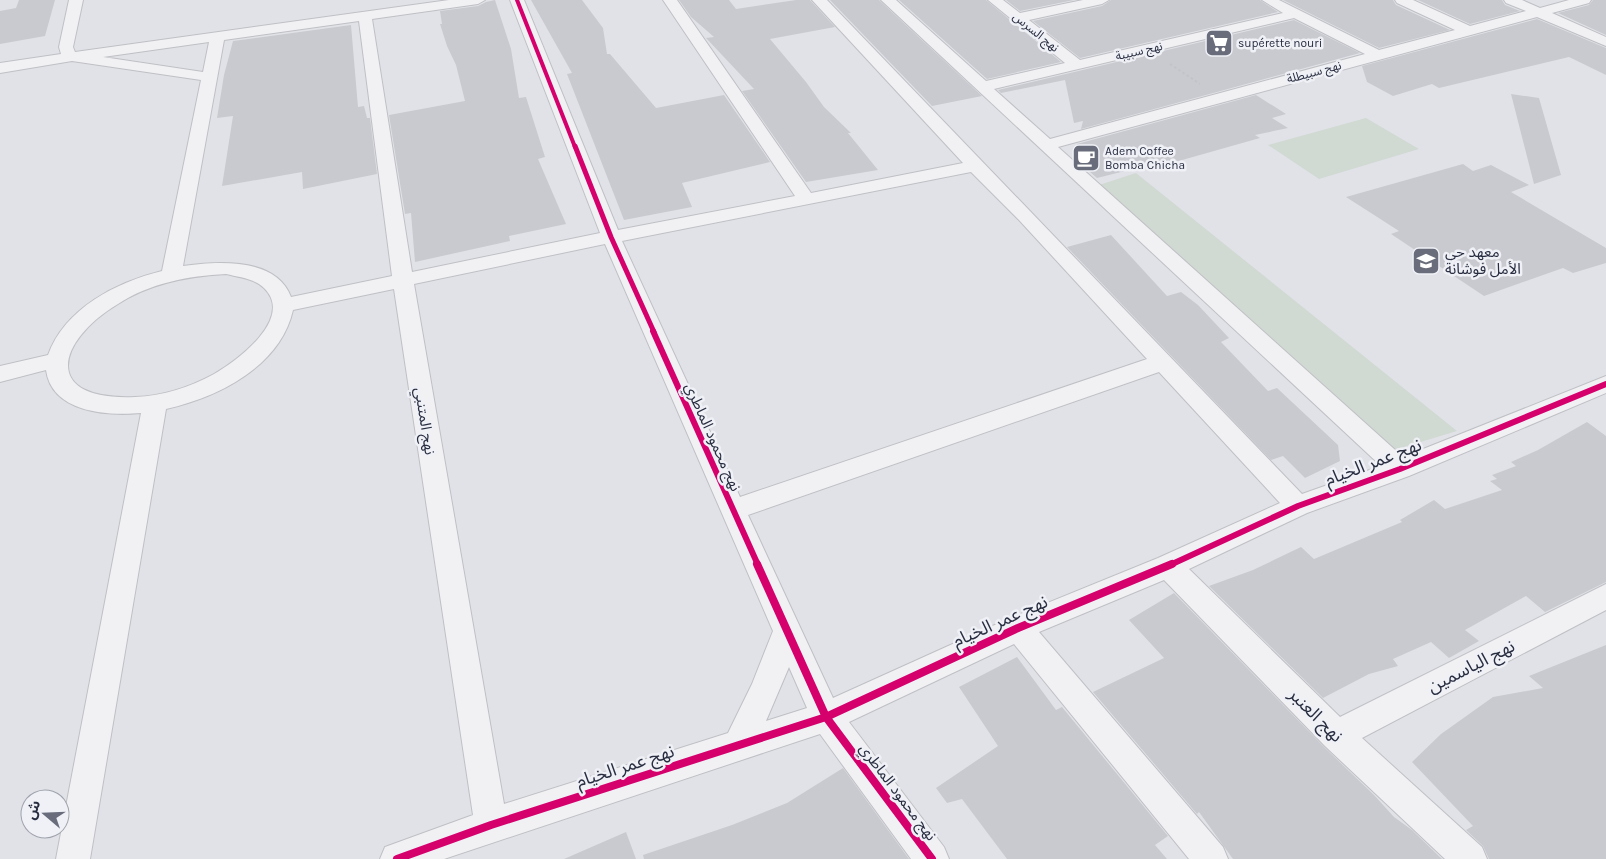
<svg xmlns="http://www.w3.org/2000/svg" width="1606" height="859" font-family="Karla,'Noto Sans Arabic',sans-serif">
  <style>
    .green { fill: #d0d9d2 }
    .building { fill: #c9cacf }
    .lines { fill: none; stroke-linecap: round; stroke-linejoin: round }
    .minor-casing { stroke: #bfc0c5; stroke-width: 2 }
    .path { stroke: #c2c3c8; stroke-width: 2; stroke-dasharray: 2.5 2.5; stroke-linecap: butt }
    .minor { fill: #f1f1f3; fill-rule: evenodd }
    .cycleway-far3-casing { stroke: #eff1f6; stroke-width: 5.5 }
    .cycleway-far2-casing { stroke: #eff1f6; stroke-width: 8 }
    .cycleway-far1-casing { stroke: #eff1f6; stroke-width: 9 }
    .cycleway-casing { stroke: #eff1f6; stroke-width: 11 }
    .cycleway-far3 { stroke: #d6006c; stroke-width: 4 }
    .cycleway-far2 { stroke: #d6006c; stroke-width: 5 }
    .cycleway-far1 { stroke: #d6006c; stroke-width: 6 }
    .cycleway { stroke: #d6006c; stroke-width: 8 }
    .labels { text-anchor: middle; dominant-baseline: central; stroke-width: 5; stroke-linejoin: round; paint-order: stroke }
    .far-street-label { font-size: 12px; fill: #282d40; stroke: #eff1f6 }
    .far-poi-label { font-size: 12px; fill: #282d40; stroke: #eff1f6; text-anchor: start }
    .poi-label { font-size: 15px; fill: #282d40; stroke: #eff1f6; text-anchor: start }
    .street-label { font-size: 15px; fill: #282d40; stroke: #eff1f6 }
    .near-street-label { font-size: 18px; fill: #282d40; stroke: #eff1f6 }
  </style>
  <rect width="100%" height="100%" fill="#e1e2e7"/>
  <path class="green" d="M1366 118 1419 149 1319 179 1268 145Z
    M1136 173 1457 431 1394 450 1099 185Z"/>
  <path class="building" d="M19 0H55L45 36 0 44V11L16 8Z
    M495 0 511 49 519 98 526 97 545 157 538 159 566 224 509 236 510 241 415 262 411 213 405 214 389 115 465 101 456 65 447 46 440 24H442L440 11 478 6 486 2Z
    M531 0H582L603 28 607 54H610L656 108 724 95 770 162 682 183 692 207 624 220 567 74 572 73Z
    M679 0H729L736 9 796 0H810L835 27 770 39 806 82 824 107 851 133H848L878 170 806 182 742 91 754 89 706 38 714 37 691 17Z
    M830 0H879L982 96 932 106Z
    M899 0H986L1061 62 987 79Z
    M1006 0H1074L1020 11Z
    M1111 0H1260L1278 12 1080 58 1033 21 1102 6Z
    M1283 0H1393L1396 5 1450 30 1379 48Z
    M1418 0H1502L1505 5 1520 11 1470 24Z
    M1593 0H1606V35L1558 13 1589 5Z
    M1537 19 1606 48V75L1569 57 1439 88 1432 84 1393 96 1367 82 1362 66Z
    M1294 20 1360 53 1081 129 1083 121 1074 123 1065 80 1001 93 998 90Z
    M351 25 358 107 364 106 367 118H370L377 174 303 189 302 172 222 186 233 116 217 118 224 75 233 41Z
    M1511 94 1539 98 1561 175 1534 184Z
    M1256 95 1286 114 1272 118 1288 128 1255 135 1260 138 1161 166 1157 163 1097 178 1074 158 1077 144Z
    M1463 164 1473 171 1491 165 1529 185 1511 192 1606 248V263L1573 273 1563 268 1484 296 1391 234 1399 231 1346 197Z
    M1111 235 1167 296 1181 292 1198 305 1229 338 1221 342 1268 391 1277 388 1338 445 1340 461 1305 478 1283 456 1271 460 1067 247Z
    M1587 422 1606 436V582L1545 612 1526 596 1465 630 1479 641 1449 658 1431 642 1393 659 1398 666 1369 674 1323 698 1209 586 1253 570 1301 547 1314 559 1402 522 1400 520 1434 500 1445 509 1502 490 1490 481 1497 479 1492 475 1516 466 1511 462 1538 450Z
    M1174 593 1324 747 1374 795 1394 817 1412 830 1442 859H1233L1199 812 1197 814 1093 692 1164 658 1129 620Z
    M1606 645V859H1489L1483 846 1466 830 1473 826 1412 762 1441 734 1493 697 1543 688 1529 676Z
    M1017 657 1056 710 1062 707 1168 836 1155 845 1167 859H1007L962 799 947 803 936 788 998 746 959 687Z
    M843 768 909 859H644L643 855 732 825 787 803Z
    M626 832 636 859H564Z"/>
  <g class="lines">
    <g class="minor-casing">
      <path id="minor" d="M69 0H83L73 47 75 52 449 0H485L478 4 372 19 412 272 600 233 510 0H524L618 230 795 196 663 0H677L811 193 963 163 812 0H827L1302 494 1381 466 881 0H896L986 81 1065 63 988 0H1003L1020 13 1083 0H1109L1102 4 1029 20 1080 60 1283 13 1262 0H1279L1379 50 1455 30 1397 3 1395 0H1413L1470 26 1526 11 1506 3 1504 0H1522L1540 8 1569 0H1591L1589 3 1552 13 1606 37V46L1537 17 1058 147 1403 457 1606 376V393L1409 476 1307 513 1189 569 1340 717 1606 584V610L1362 738 1482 847 1487 859H1445L1325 746 1164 580 1039 632 1223 847 1228 859H1189L1014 644 849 722 944 847 949 859H911L820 734 444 859H380L385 847 473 815 394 289 293 310C280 367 218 397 166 409L90 859H56L141 413C108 416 52 413 46 370L0 382V366L48 355C65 308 117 282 162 271L201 80 72 61 0 73V63L61 54 59 47ZM1294 18 1365 54 1050 139 994 89ZM359 21 392 276 291 297C276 257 217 261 183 266L224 40ZM209 42 203 72 103 57ZM971 172 1019 220 1147 359 740 497 622 241ZM605 244 773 631 752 684 728 733 504 804 414 284ZM226 274C239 277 255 279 264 288 295 318 237 361 214 374 190 387 163 396 135 397 42 401 55 342 118 304 150 283 188 276 226 274ZM1159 372 1280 503 1158 558 1008 619 833 698 748 515ZM789 667 807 708 766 721Z"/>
    </g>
    <path class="path" d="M1170 64 1200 84"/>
    <use href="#minor" class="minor"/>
    <g class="cycleway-far3-casing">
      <path id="cycleway-far3" d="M517 0 575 147"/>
    </g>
    <g class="cycleway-far2-casing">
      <path id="cycleway-far2" d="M575 146 611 237 654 332"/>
    </g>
    <g class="cycleway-far1-casing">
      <path id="cycleway-far1" d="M653 331 758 565
        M1170 565 1298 506 1400 469 1606 384"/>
    </g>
    <g class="cycleway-casing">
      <path id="cycleway" d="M757 564 826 717 932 859
        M397 859 491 825 826 717 1018 628 1172 564"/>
    </g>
    <use href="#cycleway-far3" class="cycleway-far3"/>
    <use href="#cycleway-far2" class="cycleway-far2"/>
    <use href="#cycleway-far1" class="cycleway-far1"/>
    <use href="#cycleway" class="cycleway"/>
  </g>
  <defs>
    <g id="supermarket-square" transform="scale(1.4375)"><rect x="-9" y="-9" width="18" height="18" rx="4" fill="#696c7a" stroke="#eff1f6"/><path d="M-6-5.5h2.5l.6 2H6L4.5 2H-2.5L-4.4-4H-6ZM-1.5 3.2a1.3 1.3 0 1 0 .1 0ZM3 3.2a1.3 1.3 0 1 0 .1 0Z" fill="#fff"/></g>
    <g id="cafe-square" transform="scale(1.4375)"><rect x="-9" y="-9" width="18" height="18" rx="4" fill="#696c7a" stroke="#eff1f6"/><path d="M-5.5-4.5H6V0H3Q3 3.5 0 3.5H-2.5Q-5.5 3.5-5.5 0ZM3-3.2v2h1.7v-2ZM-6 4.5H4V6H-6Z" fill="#fff"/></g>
    <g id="school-square" transform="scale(1.4375)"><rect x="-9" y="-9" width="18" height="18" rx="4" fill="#696c7a" stroke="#eff1f6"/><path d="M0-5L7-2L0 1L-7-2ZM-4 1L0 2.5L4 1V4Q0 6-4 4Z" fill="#fff"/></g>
  </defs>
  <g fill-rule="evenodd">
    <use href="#supermarket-square" x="1219" y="43"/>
    <use href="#cafe-square" x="1086" y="158"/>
    <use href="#school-square" x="1426" y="261"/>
  </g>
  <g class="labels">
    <g class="far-street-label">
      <text transform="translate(1036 32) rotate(39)">نهج السرس</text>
      <text transform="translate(1139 51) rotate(-13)">نهج سبيبة</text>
      <text transform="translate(1314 72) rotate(-15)">نهج سبيطلة</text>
    </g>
    <g class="far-poi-label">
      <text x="1238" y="43">supérette nouri</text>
      <text x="1105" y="151">Adem Coffee<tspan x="1105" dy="14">Bomba Chicha</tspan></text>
    </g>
    <g class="poi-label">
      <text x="1445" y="252">معهد حي<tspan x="1445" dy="17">الأمل فوشانة</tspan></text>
    </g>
    <g class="street-label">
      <text transform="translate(425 421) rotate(81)">نهج المتنبي</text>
      <text transform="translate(713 437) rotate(66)">نهج محمود الماطري</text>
      <text transform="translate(898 792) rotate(53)">نهج محمود الماطري</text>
    </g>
    <g class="near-street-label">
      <text transform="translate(1373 462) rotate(-21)">نهج عمر الخيام</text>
      <text transform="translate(1000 621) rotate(-24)">نهج عمر الخيام</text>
      <text transform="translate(1471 666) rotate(-27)">نهج الياسمين</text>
      <text transform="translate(1316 715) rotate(45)">نهج العنبر</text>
      <text transform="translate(625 766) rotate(-18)">نهج عمر الخيام</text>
    </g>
  </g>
  <g transform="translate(45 814) rotate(289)"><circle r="24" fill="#eff1f6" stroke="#9fa3ad"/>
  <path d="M0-4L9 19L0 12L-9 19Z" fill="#696c7a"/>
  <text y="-8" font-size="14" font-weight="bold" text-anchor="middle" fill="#282d40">ش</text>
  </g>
</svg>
